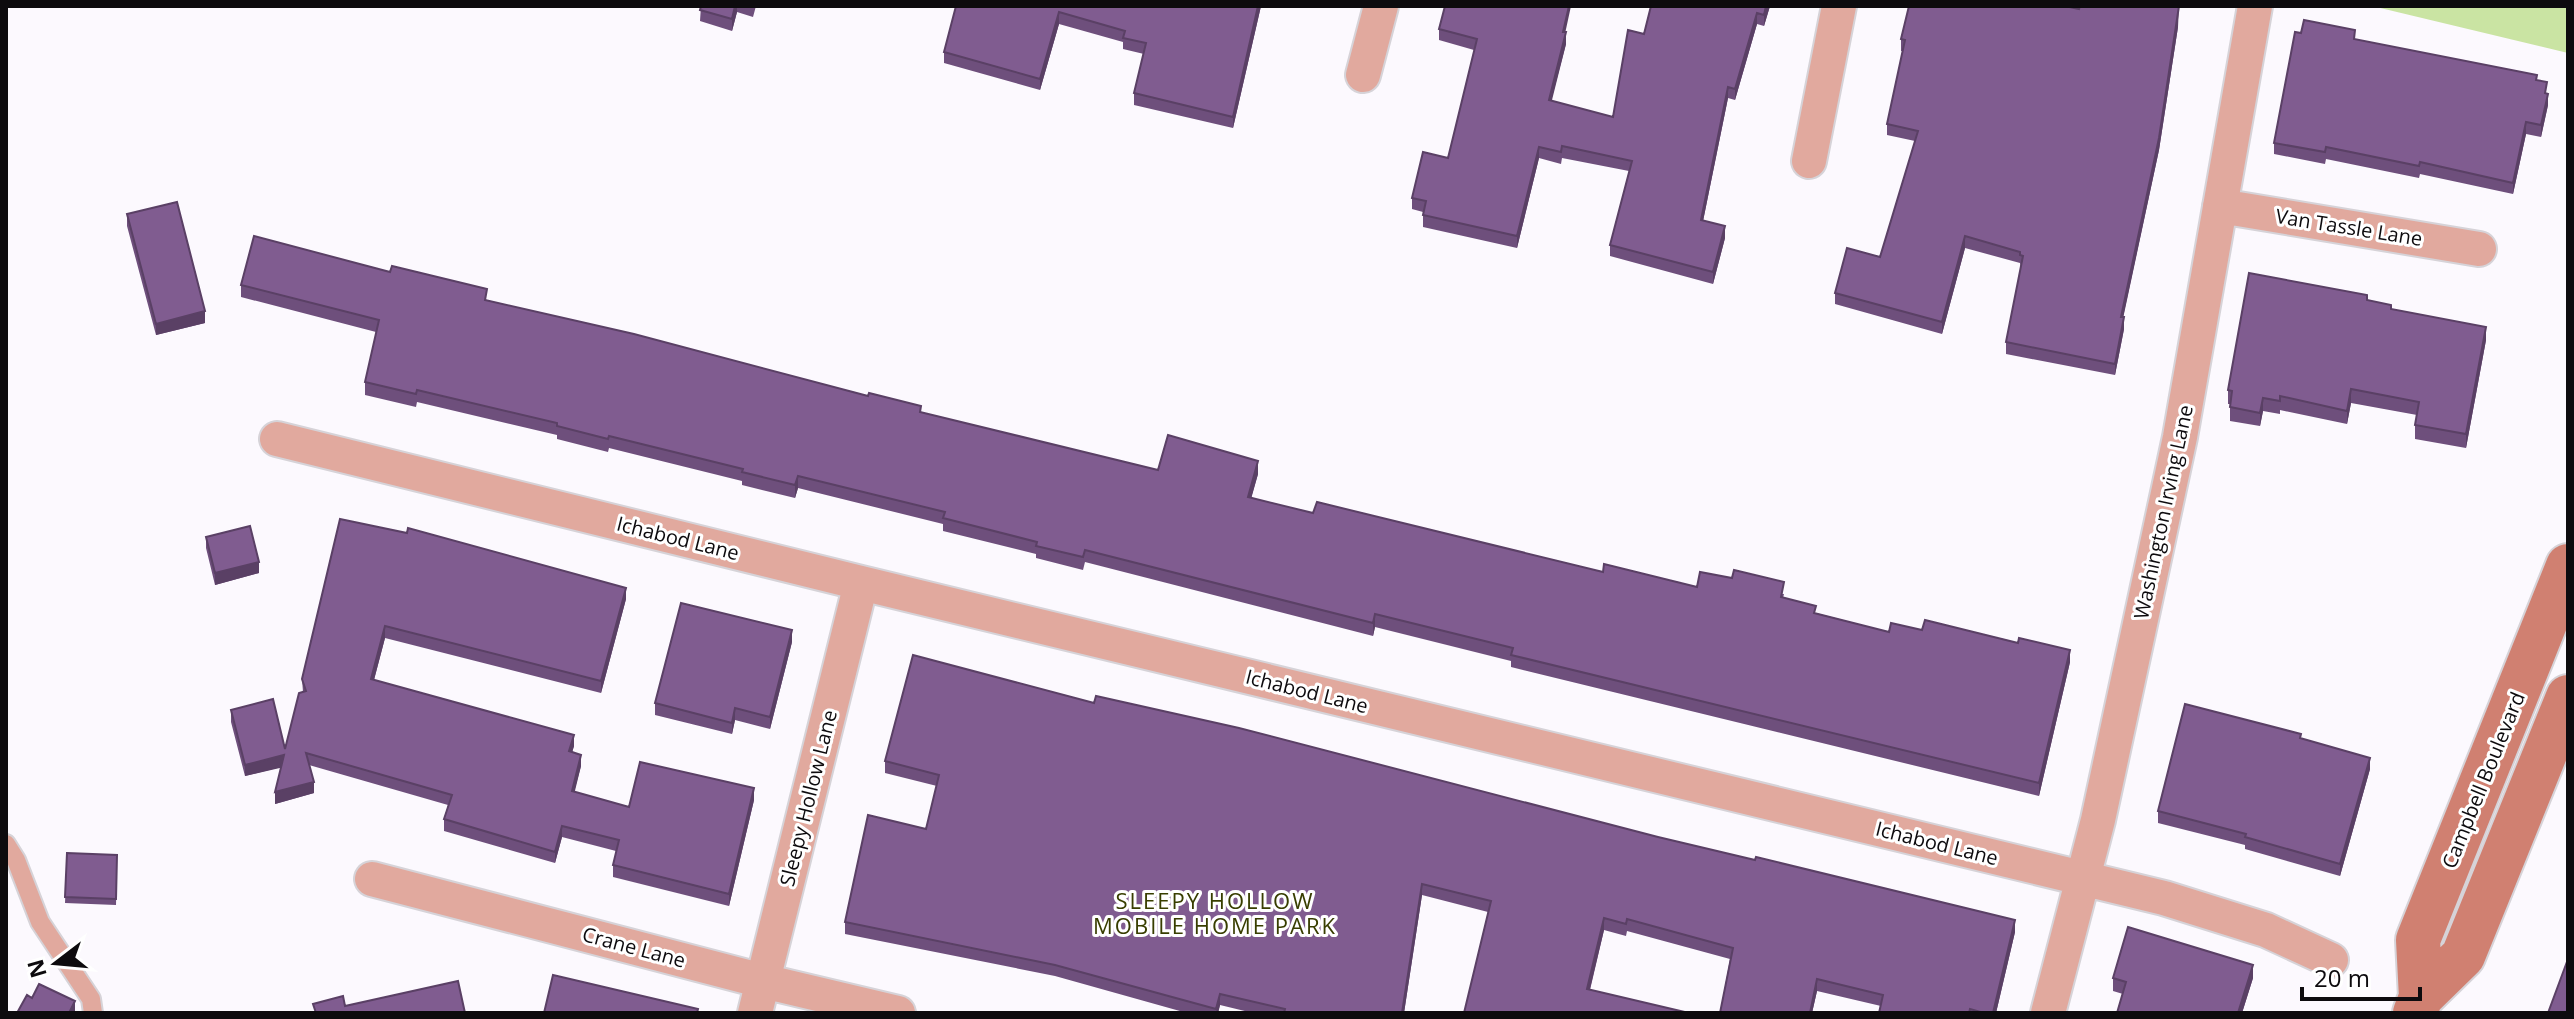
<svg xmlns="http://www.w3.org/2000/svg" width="2574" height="1019" font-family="'Open Sans',sans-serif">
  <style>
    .green { fill: #cae4a3 }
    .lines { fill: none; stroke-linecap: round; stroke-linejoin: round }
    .lane-casing { stroke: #d6d3d8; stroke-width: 22 }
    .street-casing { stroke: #d6d3d8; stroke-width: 38 }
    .secondary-casing { stroke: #d6d3d8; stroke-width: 48 }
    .lane { stroke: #e1a99e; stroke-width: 18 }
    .street { stroke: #e1a99e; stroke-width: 34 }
    .secondary { stroke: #d08071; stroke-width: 44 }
    .wall { fill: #6e4f7c }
    .shaded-wall { fill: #5a4065 }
    .building { fill: #805c90; stroke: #5a4065; stroke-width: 2 }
    .labels { text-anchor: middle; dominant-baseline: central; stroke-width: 6; stroke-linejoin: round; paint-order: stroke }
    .street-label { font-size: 20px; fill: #0d0b0e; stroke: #fff }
    .neighbourhood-label { font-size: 22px; letter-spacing: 2px; fill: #383e00; stroke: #fff }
  </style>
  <rect width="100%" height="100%" fill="#fcf9fe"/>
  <path class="green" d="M2372 6H2568V53Z"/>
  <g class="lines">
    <g class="lane-casing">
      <path id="lane" d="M6 844 16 860 40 922 91 999 93 1013"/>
    </g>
    <g class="street-casing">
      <path id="street" d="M1363 75 1381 6
        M1809 161 1839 6
        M2220 206 2479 249
        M277 439 861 583 2164 898 2266 930 2331 960
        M372 879 763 981 898 1013
        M755 1013 861 583
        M2048 1013 2098 820 2180 437 2255 6"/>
    </g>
    <g class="secondary-casing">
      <path id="secondary" d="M2421 997 2463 956 2568 697
        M2415 1013 2421 997 2418 940 2568 566"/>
    </g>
    <use href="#lane" class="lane"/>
    <use href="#street" class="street"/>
    <use href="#secondary" class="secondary"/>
  </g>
  <path class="wall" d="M701 6H756L753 17 737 12 732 31 700 21Z
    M956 6H1261L1233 128 1134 105V93L1144 54 1123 49V42L1059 24 1040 90 944 63V52Z
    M1770 6 1764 26 1757 24 1735 100 1728 98 1703 221 1725 238 1713 284 1610 256V245L1629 171 1562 158 1561 164 1539 158 1517 248 1423 227V212L1412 209V198L1448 158 1474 50 1439 40V29L1565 32 1566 44 1551 101 1613 117 1644 34Z
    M2178 27 2159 150 2123 317 2124 329 2115 375 2006 354V342L2021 267 2020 263 1965 248 1942 334 1835 304V293L1880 257 1915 141 1887 135V124L1903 51H1901V39Z
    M2355 39 2537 80 2547 94 2548 105 2541 137 2526 134 2513 194 2420 174 2419 178 2326 159 2325 164 2274 154V143Z
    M127 214 205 323 156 335 127 226Z
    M390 272 487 300 921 413 1158 470 1258 474 1251 498 1313 513 1603 572 1697 587 1784 594 1783 598 1816 613 1889 632 2070 662 2039 796 1511 667V661L1375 627 1373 636 1085 562 1083 570 1036 558V554L943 531V524L798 488 795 498 742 485V481L609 448 608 452 557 439V435L417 402 416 407 365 395V382L376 332 241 297V285Z
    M2367 301 2486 340 2466 448 2415 439V425L2417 415 2351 403 2347 424 2280 410V414L2263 411 2260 426 2230 421V404H2228V390Z
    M340 519 626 599 601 693 385 638 374 680 574 746 572 752 581 766 574 792 629 807 754 800 729 906 613 877V865L616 851 562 837 555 863 444 831V819L448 805 309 765 314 793 275 804 281 767 245 776 231 722V710L285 749 303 692 302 679Z
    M206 537 259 573 215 585 206 548Z
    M792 642 770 729 735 720 732 734 655 715V703Z
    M1094 703 2015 932 1996 1013H1879L1881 1006 1817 991 1812 1013H1720L1730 959 1627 931 1626 936 1604 930 1590 990 1464 1013 1488 912 1422 895 1404 1013H1253L1220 1005 1218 1013H1187L1055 976 845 934V922L926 829 937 786 885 773V761Z
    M2301 738 2370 769 2340 876 2245 849V845L2158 823V811Z
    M67 853 117 855 116 905 65 903Z
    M2113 978H2253L2242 1013H2117L2123 994 2113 991Z"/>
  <path class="shaded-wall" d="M735 6H737V12L732 31V19Z
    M1258 6H1261L1233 128V117Z
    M1569 6H1571L1563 43V32Z
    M1766 6H1770L1764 26V15Z
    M2179 6 2178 27 2159 150 2121 328V317Z
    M1059 12V24L1040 90V79Z
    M1757 13V24L1735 100V89Z
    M1566 32V44L1549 112V100Z
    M1728 87V98L1701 231V220Z
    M2548 94V105L2541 137V125Z
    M2526 122V134L2513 194V183Z
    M1539 147V158L1517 248V236Z
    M1725 226V238L1713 284V272Z
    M1965 236V248L1942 334V322Z
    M205 311V323L156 335V324Z
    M2124 317V329L2115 375V364Z
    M2486 327V340L2466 448V434Z
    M2351 389V403L2347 424V411Z
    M2263 398V411L2260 426V413Z
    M1258 461V474L1248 510V497Z
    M798 476V488L795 498V485Z
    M259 562V573L215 585V573Z
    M626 588V599L601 693V681Z
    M1375 614V627L1373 636V623Z
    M385 626V638L371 691V679Z
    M792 630V642L770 729V717Z
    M2070 650V662L2039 796V783Z
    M735 708V720L732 734V723Z
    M574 735V746L569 763V751Z
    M284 755V767L245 776V765Z
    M581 755V766L572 803V791Z
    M2370 758V769L2340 876V864Z
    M314 782V793L275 804V792Z
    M754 788V800L729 906V894Z
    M562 826V837L555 863V852Z
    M1422 884V895L1404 1013H1402Z
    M1604 918V930L1587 1001V989Z
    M2015 920V932L1996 1013H1993Z
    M2253 965V978L2242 1013H2238Z
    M1817 979V991L1812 1013H1810Z
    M1220 994V1005L1218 1013H1216Z
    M75 1001V1013H69Z"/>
  <path class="building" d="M701 6H735L732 19 700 10Z
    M956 6H1258L1233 117 1134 93 1146 43 1123 38 1125 31 1059 12 1040 79 944 52Z
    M1445 6H1569L1563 32H1566L1549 100 1613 117 1628 30 1644 34 1651 6H1766L1764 15 1757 13 1735 89 1728 87 1701 220 1725 226 1713 272 1610 245 1632 161 1562 146 1561 152 1539 147 1517 236 1423 215 1426 201 1412 198 1423 152 1448 158 1477 39 1439 29Z
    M1909 6H2065L2079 9 2080 6H2179L2159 138 2121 317H2124L2115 364 2006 342 2023 256 2020 255V252L1965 236 1942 322 1835 293 1847 248 1880 257 1918 131 1887 124 1905 40 1901 39Z
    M2304 20 2355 30 2354 39 2537 75 2536 80 2547 82 2545 93 2548 94 2541 125 2526 122 2513 183 2420 162 2419 166 2326 147 2325 152 2274 143 2295 32 2301 33Z
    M177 202 205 311 156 324 127 214Z
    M254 236 390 272 392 266 487 289 485 300 634 334 868 396 869 393 921 406 920 412 1158 470 1168 435 1258 461 1248 497 1313 513 1317 502 1603 572 1604 564 1697 587 1700 572 1732 578 1734 570 1784 582 1781 597 1816 606 1814 613 1889 632 1891 623 1922 630 1925 620 2018 643 2019 638 2070 650 2039 783 1511 655 1513 648 1375 614 1373 623 1085 550 1083 557 1036 546 1037 542 943 518 945 512 798 476 795 485 742 472 743 469 609 436 608 439 557 426V423L417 390 416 394 365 382 379 320 241 285Z
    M2249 273 2367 295V300L2391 305V309L2486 327 2466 434 2415 425 2419 402 2351 389 2347 411 2280 396V401L2263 398 2260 413 2230 407 2232 391 2228 390Z
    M340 519 407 533 408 528 626 588 601 681 385 626 371 679 574 735 569 751 581 755 572 791 629 807 640 762 754 788 729 894 613 865 619 840 562 826 555 852 444 819 452 795 306 753 314 782 275 792 284 755 245 765 231 710 273 699 285 749 299 693 306 691 302 679Z
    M250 526 259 562 215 573 206 537Z
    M681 603 792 630 770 717 735 708 732 723 655 703Z
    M913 655 1094 703 1096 696 1239 728 1658 837 1755 860 1756 857 2015 920 1993 1013H1984L1970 1009 1969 1013H1879L1883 995 1817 979 1810 1013H1720L1733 948 1627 919 1626 924 1604 918 1587 989 1689 1013H1464L1491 901 1422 884 1402 1013H1284L1285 1009 1220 994 1216 1009 1055 965 845 922 868 815 926 829 939 775 885 761Z
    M2185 704 2301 734 2300 738 2370 758 2340 864 2245 837 2246 834 2158 811Z
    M67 853 117 855 116 899 65 897Z
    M2128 927 2253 965 2238 1013H2117L2126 982 2113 978Z
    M2568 959V1013H2548Z
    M553 975 698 1009 697 1013H544Z
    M458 981 465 1013H316L313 1004 343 996 345 1006Z
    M39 984 75 1001 69 1013H17L27 995 32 998Z"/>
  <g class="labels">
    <g class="street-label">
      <text transform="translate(2349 227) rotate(9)">Van Tassle Lane</text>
      <text transform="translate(2163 512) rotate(-78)">Washington Irving Lane</text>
      <text transform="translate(678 538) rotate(14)">Ichabod Lane</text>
      <text transform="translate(1307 691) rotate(14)">Ichabod Lane</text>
      <text transform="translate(2483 780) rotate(-68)">Campbell Boulevard</text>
      <text transform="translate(808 798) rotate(-76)">Sleepy Hollow Lane</text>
      <text transform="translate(1937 843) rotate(14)">Ichabod Lane</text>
      <text transform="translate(634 947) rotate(15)">Crane Lane</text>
    </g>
    <g class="neighbourhood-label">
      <text x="1215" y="900">SLEEPY HOLLOW<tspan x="1215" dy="25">MOBILE HOME PARK</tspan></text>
    </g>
  </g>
  <rect width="2574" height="1019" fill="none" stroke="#0d0b0e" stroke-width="16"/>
  <g transform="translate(56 963) rotate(254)" stroke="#ffffff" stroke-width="6" paint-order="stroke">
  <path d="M0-6L14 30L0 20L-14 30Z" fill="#0d0b0e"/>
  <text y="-12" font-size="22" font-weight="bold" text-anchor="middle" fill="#0d0b0e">N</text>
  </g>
  <path d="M2302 987v12h118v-12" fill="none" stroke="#0d0b0e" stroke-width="4"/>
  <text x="2314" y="987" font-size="24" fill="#0d0b0e" stroke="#ffffff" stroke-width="6" paint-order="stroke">20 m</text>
</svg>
